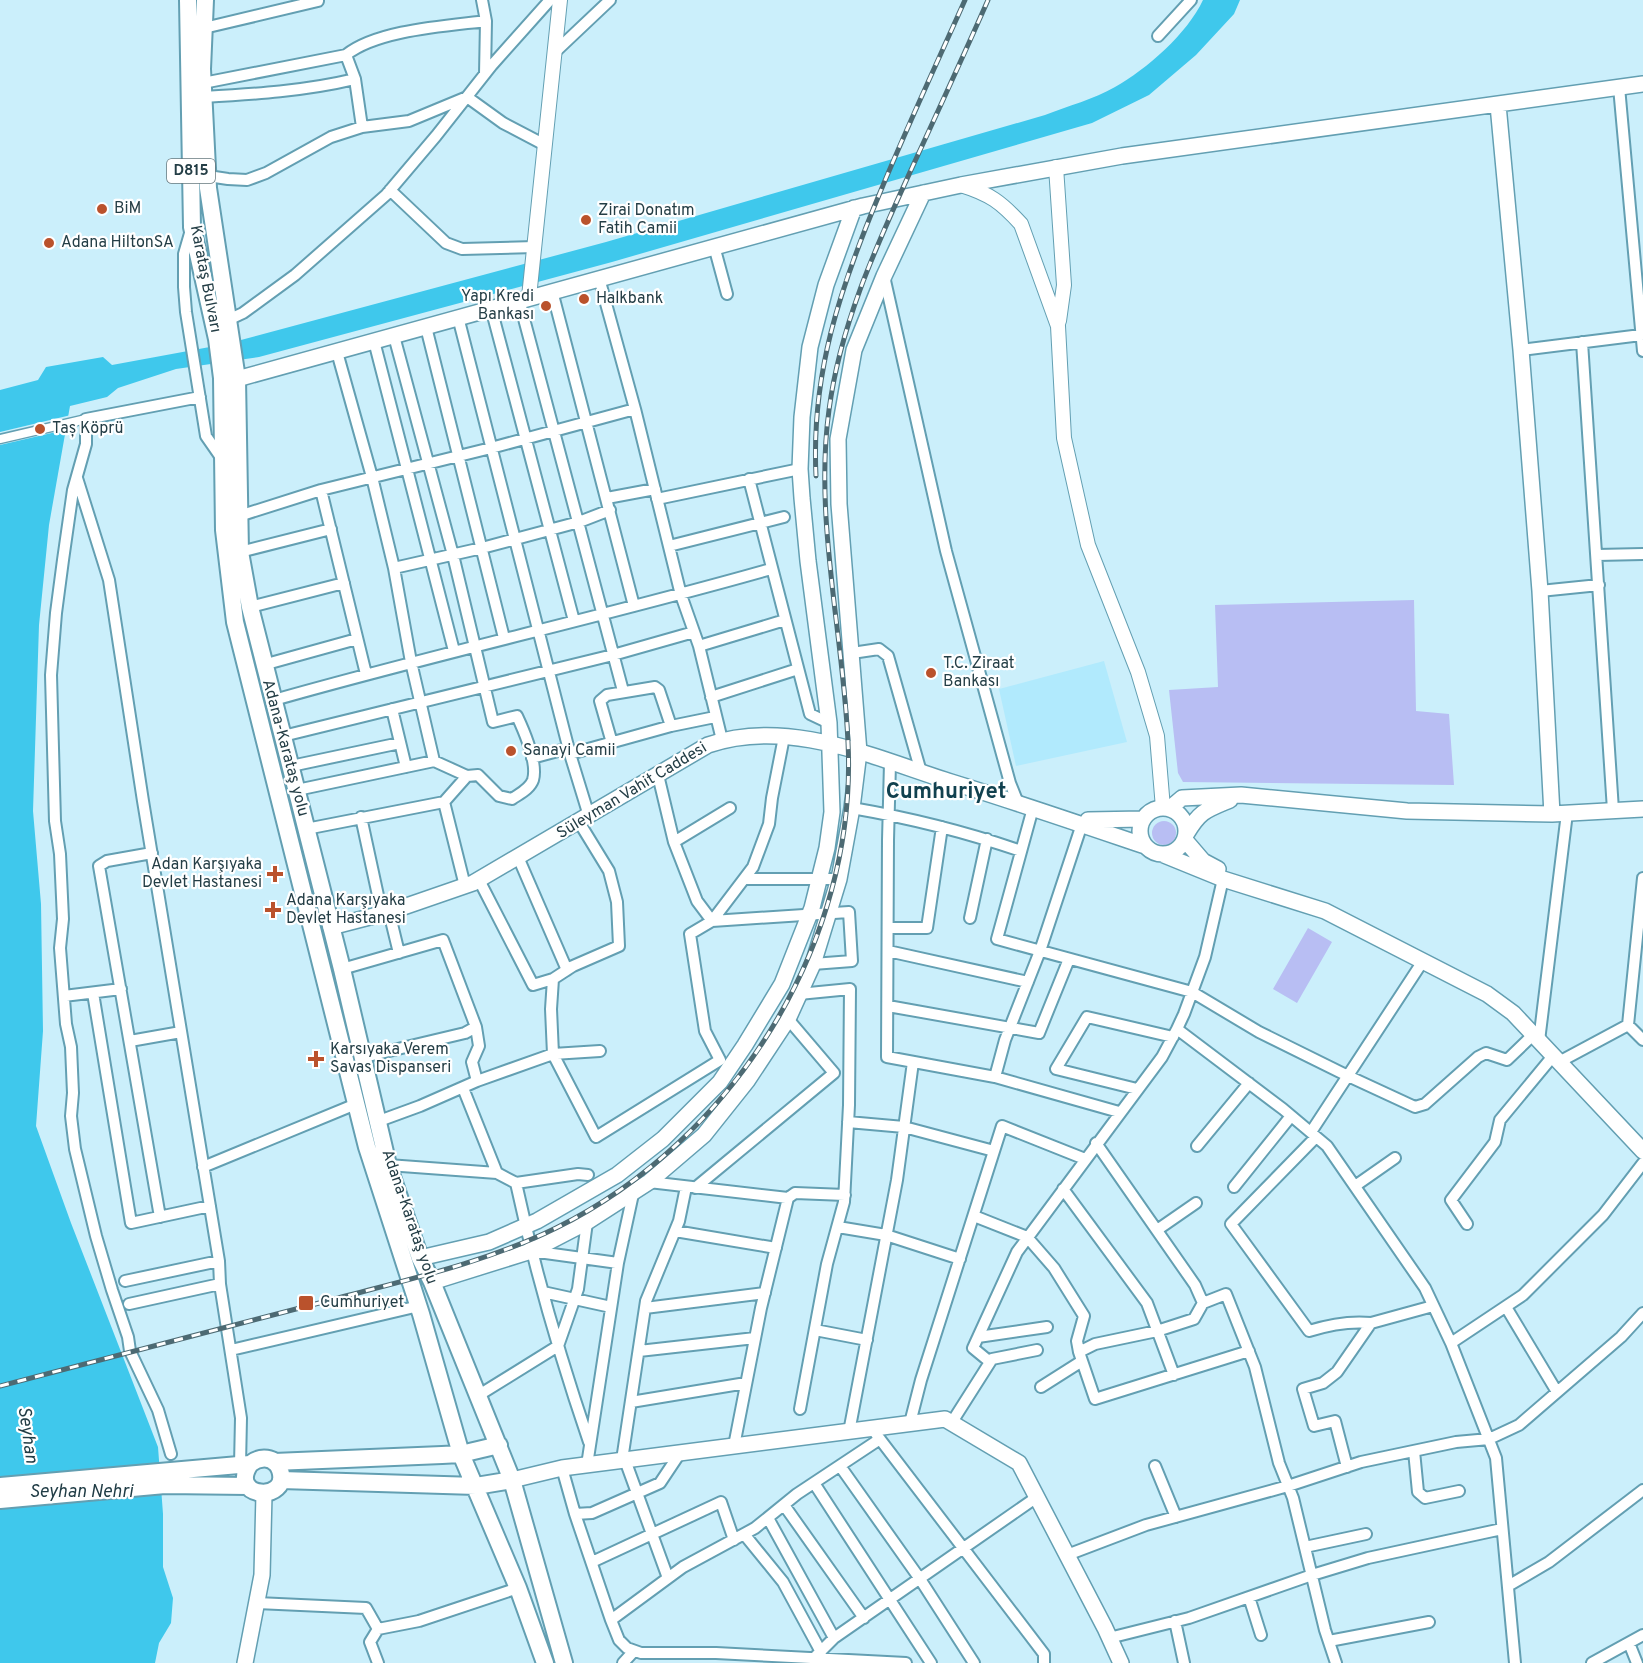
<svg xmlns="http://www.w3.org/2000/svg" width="1643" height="1663" font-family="Overpass,sans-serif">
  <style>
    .built { fill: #b1eafd }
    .green { fill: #b8bef3 }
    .water { fill: #3fc8ec }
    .pier { fill: #cbeffb }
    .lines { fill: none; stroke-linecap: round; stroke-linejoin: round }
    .pedestrian-casing { stroke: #639fb2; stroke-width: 11 }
    .minor-casing { stroke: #639fb2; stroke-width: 14 }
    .tertiary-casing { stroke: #639fb2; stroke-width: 16 }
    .secondary-casing { stroke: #639fb2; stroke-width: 18 }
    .primary-casing { stroke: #639fb2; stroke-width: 20 }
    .pedestrian { stroke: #fff; stroke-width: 8 }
    .minor { stroke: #fff; stroke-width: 10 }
    .tertiary { stroke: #fff; stroke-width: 14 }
    .secondary { stroke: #fff; stroke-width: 15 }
    .primary { stroke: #fff; stroke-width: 16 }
    .rail-casing { stroke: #4d6a73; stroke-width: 5 }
    .rail { stroke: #fff; stroke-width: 3; stroke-dasharray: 9; stroke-linecap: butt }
    .poi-dot { fill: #ba522c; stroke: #fff; stroke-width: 2 }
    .labels { text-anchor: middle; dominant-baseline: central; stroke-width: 4.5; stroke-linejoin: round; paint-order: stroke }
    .shield { fill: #fff; stroke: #66787e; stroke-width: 1.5 }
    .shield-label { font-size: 15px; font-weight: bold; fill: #243e46 }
    .poi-label { font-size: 16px; fill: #243e46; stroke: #fff; text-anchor: start }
    .street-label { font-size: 16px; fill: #243e46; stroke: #fff }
    .water-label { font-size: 18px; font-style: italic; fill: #213d46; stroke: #fff }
    .district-label { font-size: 22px; font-weight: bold; fill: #11414f; stroke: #fff }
  </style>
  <rect width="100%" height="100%" fill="#cbeffb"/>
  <path class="built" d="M1104 661 1127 742 1016 766 999 689Z"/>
  <path class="green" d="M1414 600 1416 711 1449 714 1454 785 1183 782 1178 773 1169 690 1218 687 1215 605Z
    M1152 833a12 12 0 1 1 24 0a12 12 0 1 1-24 0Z
    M1308 928 1332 942 1297 1003 1273 989Z"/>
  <path class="water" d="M1203 0H1240L1234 14 1196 55 1149 95 1092 123 612 262 259 357 176 369 118 388 107 397 70 406 49 525 39 625 33 811 41 904 43 1031 36 1126 71 1223 158 1447 163 1514V1567L173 1598 171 1623 159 1643 155 1663H0V390L38 380 46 367 103 357 112 365 226 344 606 242 1045 115C1068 106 1094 99 1115 87 1147 69 1187 34 1203 0Z"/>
  <path class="pier" d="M71 415 69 429 0 445V432Z"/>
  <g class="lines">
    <g class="pedestrian-casing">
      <path id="pedestrian" d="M0 439 86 419"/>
    </g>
    <g class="minor-casing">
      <path id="minor" d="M482 0 486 21 485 74
        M204 28 318 1
        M1158 36 1191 0
        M555 52 610 0
        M203 83 346 55
        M1619 87 1643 351
        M204 97C255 94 305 91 355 79
        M362 127 355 79 346 55C377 30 446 26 486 21
        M208 176 228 179 247 180 266 173 331 137 362 127 409 121 467 97 503 123 545 145
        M390 190 446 243 462 249 535 247
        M191 230 184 254V287L186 312 206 436 222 459
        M714 246 727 294
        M884 276 946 551 1010 783 1018 803
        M599 278 635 409 681 595 699 646 722 740
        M552 291 634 606
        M519 300 623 691
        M491 308 574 621
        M458 317 570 754 589 816
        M228 320 243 313 295 275 386 195 436 136 492 65 550 0
        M426 327 504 638
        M394 336 453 555 493 722 517 716C524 731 538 763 533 780 530 789 519 794 512 799L499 796 478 775 467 776
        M374 341 454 651
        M1582 342 1613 810
        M1521 350 1641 335
        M337 352 372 477 394 568 411 662 434 761 467 776 444 802 465 886
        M77 478 109 580 143 801 219 1261 220 1284 241 1418 240 1465
        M749 479 810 714 829 723
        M321 490 366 674
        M607 498 655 489
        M657 499 800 469
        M239 516 321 490 491 448 635 409
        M669 546 784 517
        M240 552 331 529
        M1597 555 1643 554
        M394 568 482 548 579 522 610 510
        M1540 591 1599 585
        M250 607 344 583
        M699 646 785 620
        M852 653 879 649 888 656 921 772
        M263 665 357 639
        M711 697 798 669
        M274 700C439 653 606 616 771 569
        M392 709 406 767
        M283 736 613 655 694 632
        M612 743 600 701 607 695 655 687 659 690 671 726
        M570 754 671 726 715 717
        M532 758 569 748
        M890 763 888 840 887 1057 995 1077 1005 1040 1040 951 1082 824
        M291 766 400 743
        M658 775 674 842 697 901 712 921 849 912 852 961 813 964
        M297 790 434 761
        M852 808C910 818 966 832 1021 851
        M1033 808 997 939 1192 992 1259 1032 1348 1076 1415 1107 1425 1104 1478 1057 1486 1053 1507 1060 1533 1035
        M361 817 382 914
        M306 829 444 802
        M674 842 730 808
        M152 853 107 861 99 866 160 1217
        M518 857 567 970
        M744 879H839
        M479 880 533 985 553 979 573 966 619 946 617 902 609 871 579 822
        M389 912 399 953
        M970 918 987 839
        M888 928H927L942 827
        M888 951 1028 982
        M342 969 443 940 476 1027 479 1046 472 1062 477 1081 420 1106 379 1121
        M553 979 551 1009 553 1054 596 1137 720 1060 705 1031 690 934 712 921 753 867 769 824 772 798 784 737
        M93 993 131 1223 210 1206
        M799 994 850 989 849 1105 844 1202 827 1264 800 1409
        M64 996 121 989
        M888 1006 1039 1033 1069 959
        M1628 1025 1643 1040
        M1177 1029 1283 1109 1327 1146 1425 1288 1451 1343 1496 1458 1515 1663
        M130 1041 181 1032
        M1539 1041 1567 813
        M364 1057 465 1033 476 1027
        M1559 1062 1628 1025 1643 878
        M995 1077 1119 1112
        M477 1081 553 1054 600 1051
        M463 1088 497 1173
        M1137 1089 1056 1069 1087 1017 1173 1037
        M848 1122 904 1127 994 1151
        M1311 1132 1423 961
        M1316 1137 1231 1224 1309 1331C1328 1325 1351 1321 1371 1323
        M1096 1143 1195 1285 1203 1303 1226 1294 1255 1367 1279 1463 1293 1498 1325 1630 1336 1663
        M1197 1146 1249 1083
        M388 1165 497 1173 516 1183 578 1174 588 1175
        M203 1167 356 1104
        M649 1182 788 1198 761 1308 734 1446
        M516 1183C535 1271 560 1357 589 1442
        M1355 1186 1395 1158
        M1234 1187 1291 1116
        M695 1188 834 1073 788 1019
        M1063 1189 1147 1303 1174 1375
        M788 1198 795 1193 845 1195
        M974 1216 1027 1237 1054 1268 1084 1316 1077 1341 1079 1352 1095 1344 1157 1331 1194 1319 1203 1303
        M1467 1224 1451 1200 1495 1142 1500 1120 1553 1056
        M838 1227 886 1235 960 1259
        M1157 1230 1196 1203
        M675 1231 776 1248
        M531 1251 618 1263
        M125 1281 219 1261
        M543 1292 611 1307
        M129 1304 220 1284
        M1506 1307 1557 1392
        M645 1308 765 1293
        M815 1330 867 1340
        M978 1337 1047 1327
        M1451 1343 1523 1295 1603 1215 1643 1163
        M231 1350 419 1306
        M639 1351 755 1338
        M1079 1352 1095 1399 1249 1351
        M990 1362 973 1348 1017 1252 1162 1057 1177 1029 1184 1014 1205 957 1223 879
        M1041 1387 1082 1361
        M479 1395 558 1346 578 1289 587 1222
        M631 1402 746 1383
        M952 1422 992 1359 1037 1350
        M910 1423 921 1380 1002 1126 1085 1159
        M849 1432 897 1180 913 1062
        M876 1434 1044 1654V1663
        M1414 1451 1418 1492 1425 1498 1459 1491
        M171 1454 158 1410 130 1351 128 1337 112 1290 96 1236 75 1149 71 1116 73 1093 71 1047 66 1024 60 948 63 919 60 854 55 821 51 675 56 613 63 560 73 490 86 444V419L200 397
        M622 1460 646 1301 679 1221 686 1187
        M625 1460 668 1578
        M587 1465 618 1263 633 1194
        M840 1466 920 1579 974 1663
        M1155 1466 1176 1517
        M1347 1467 1335 1421 1314 1426 1303 1389 1323 1383 1337 1372 1371 1323 1433 1306
        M562 1468 575 1514 611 1620 619 1640 627 1648 641 1653H716L906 1663
        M814 1483 931 1663
        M784 1505 864 1618
        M575 1514 592 1513 660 1483 680 1453
        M768 1518 834 1638
        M744 1534 783 1582 821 1652
        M1305 1547 1366 1534
        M1067 1555 1146 1525 1288 1486 1361 1462 1456 1442 1489 1439 1519 1425 1621 1337 1643 1313
        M592 1562 721 1502 734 1540
        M1508 1586 1549 1562 1643 1490
        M1249 1597 1261 1635
        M257 1603 366 1608 378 1629 419 1621 518 1588
        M611 1620 683 1567 755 1528 797 1494 880 1439
        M1175 1621 1184 1663
        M378 1629 370 1642 378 1663
        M1109 1638 1189 1618 1312 1575 1368 1558 1502 1529
        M1329 1641 1429 1622
        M1629 1643 1637 1663
        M814 1658 834 1638 1037 1497
        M623 1663 634 1651
        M1592 1663 1643 1635"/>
    </g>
    <g class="tertiary-casing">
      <path id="tertiary" d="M1056 167 1064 285 1059 321
        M961 185C990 194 1001 202 1021 224L1058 326 1064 438 1088 545 1138 672 1157 736 1163 808
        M529 297 560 0"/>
    </g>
    <g class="secondary-casing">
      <path id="secondary" d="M1498 105 1521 350 1540 591 1552 814
        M237 379 863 206 961 185 1122 156 1643 84
        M1140 831a23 23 0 1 1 46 0a23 23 0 1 1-46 0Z
        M1169 809 1182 798 1241 795 1407 811 1552 814 1643 809
        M1088 820 1143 819
        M1187 833C1200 811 1206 810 1230 800
        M1185 840 1203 861 1218 869
        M1164 855 1223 879 1325 911 1487 994 1513 1013 1643 1151
        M331 927 389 912 473 883 708 745C788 717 875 758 951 782 1016 802 1080 824 1145 846
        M420 1258 489 1242 537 1221 617 1175 663 1139 720 1082 745 1045 782 984 812 908 827 848 832 812 829 723 808 561 802 498 800 469 802 417 810 347 826 285 854 208
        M432 1282 531 1251 587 1222 649 1182 704 1135 747 1081 788 1019 813 964 839 879 852 808 859 752 839 504 838 439 854 350 884 276 923 193
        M512 1480 562 1468 945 1419 1019 1463 1105 1628 1121 1663
        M245 1663 262 1575 264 1494"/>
    </g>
    <g class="primary-casing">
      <path id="primary" d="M188 0 192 227 217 339 222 378 224 530 235 622 367 1147 421 1314 461 1454 518 1588 545 1663
        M205 0 202 69 208 188 237 379 240 552 250 607 342 969 388 1165 420 1258 432 1282 512 1480 564 1663
        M274 1462 442 1455 461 1454 499 1445
        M281 1480 476 1486 512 1480
        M0 1486 250 1464C260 1456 275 1456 280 1470 291 1503 227 1499 250 1464
        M0 1500 165 1485 248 1486"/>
    </g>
    <use href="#pedestrian" class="pedestrian"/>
    <use href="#minor" class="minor"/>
    <use href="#tertiary" class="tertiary"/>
    <use href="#secondary" class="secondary"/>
    <use href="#primary" class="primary"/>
    <g class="rail-casing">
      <path id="rail" d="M816 476C811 373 840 289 879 195 906 129 936 65 965 0
        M0 1386C108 1358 215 1330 323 1302 401 1281 483 1264 556 1228 734 1140 858 942 848 742 843 633 814 518 829 410 840 325 876 247 911 170 937 113 963 57 988 0"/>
    </g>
    <use href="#rail" class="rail"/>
  </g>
  <g class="poi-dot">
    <circle cx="102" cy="209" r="6"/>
    <circle cx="586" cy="220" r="6"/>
    <circle cx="49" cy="243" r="6"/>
    <circle cx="584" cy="299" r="6"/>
    <circle cx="546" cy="306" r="6"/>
    <circle cx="40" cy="429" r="6"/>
    <circle cx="931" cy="673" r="6"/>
    <circle cx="511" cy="751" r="6"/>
    <path d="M272 865h6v6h6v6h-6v6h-6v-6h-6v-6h6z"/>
    <path d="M270 901h6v6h6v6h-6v6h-6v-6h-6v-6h6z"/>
    <path d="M313 1050h6v6h6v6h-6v6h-6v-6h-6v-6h6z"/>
    <rect x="298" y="1295" width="16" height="16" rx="3"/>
  </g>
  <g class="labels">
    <rect class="shield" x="167" y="159" width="48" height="24" rx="4.5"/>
    <g class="shield-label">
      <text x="191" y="171">D815</text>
    </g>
    <g class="poi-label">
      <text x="114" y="209">BiM</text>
      <text x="598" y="211">Zirai Donatım<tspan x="598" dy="18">Fatih Camii</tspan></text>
      <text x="61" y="243">Adana HiltonSA</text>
      <text x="534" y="297" text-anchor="end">Yapı Kredi<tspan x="534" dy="18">Bankası</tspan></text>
      <text x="596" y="299">Halkbank</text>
      <text x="52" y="429">Taș Köprü</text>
      <text x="943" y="664">T.C. Ziraat<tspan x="943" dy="18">Bankası</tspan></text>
      <text x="523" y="751">Sanayi Camii</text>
      <text x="262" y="865" text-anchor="end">Adan Karşıyaka<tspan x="262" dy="18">Devlet Hastanesi</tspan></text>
      <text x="286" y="901">Adana Karşıyaka<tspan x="286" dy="18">Devlet Hastanesi</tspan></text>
      <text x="330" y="1050">Karsıyaka Verem<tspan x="330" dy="18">Savas Dispanseri</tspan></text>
      <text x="320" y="1303">Cumhuriyet</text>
    </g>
    <g class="street-label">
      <text transform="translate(205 279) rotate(79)">Karataş Bulvarı</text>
      <text transform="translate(285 748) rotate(75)">Adana-Karataş yolu</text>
      <text transform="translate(632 791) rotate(-31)">Süleyman Vahit Caddesi</text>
      <text transform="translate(409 1217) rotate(71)">Adana-Karataş yolu</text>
    </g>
    <g class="water-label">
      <text transform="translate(27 1435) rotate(82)">Seyhan</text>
      <text x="81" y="1492">Seyhan Nehri</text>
    </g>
    <g class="district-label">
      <text x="946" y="792">Cumhuriyet</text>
    </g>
  </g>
</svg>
